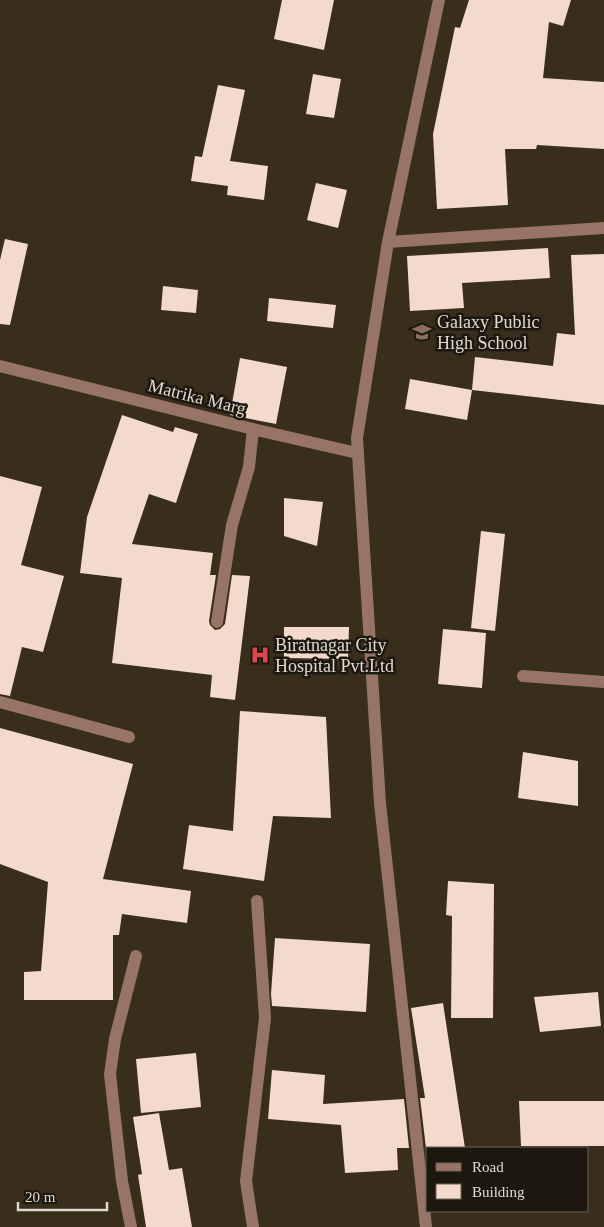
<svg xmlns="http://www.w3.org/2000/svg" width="604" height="1227" font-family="'Times New Roman',serif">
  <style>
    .building { fill: #f3dacc }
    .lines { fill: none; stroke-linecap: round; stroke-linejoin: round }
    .minor { stroke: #977466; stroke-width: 12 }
    .labels { text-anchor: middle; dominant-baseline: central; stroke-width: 5; stroke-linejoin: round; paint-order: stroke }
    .poi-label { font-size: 18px; fill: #e0d9ce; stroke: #1c170f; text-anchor: start }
    .street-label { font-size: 18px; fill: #e0d9ce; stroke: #1c170f }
  </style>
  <rect width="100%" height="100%" fill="#392d1c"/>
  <path class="building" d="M282 0H334L324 50 274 39Z
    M469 0H571L563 26 549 22 543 78 604 82V149L537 145 536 149H505L508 205 437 209 433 134 455 27 460 28Z
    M313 74 341 79 334 118 306 114Z
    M218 85 245 90 230 161 268 166 264 200 227 195 228 186 191 181 195 156 202 157Z
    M316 183 347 190 338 228 307 220Z
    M5 239 28 244 10 325 0 324V260Z
    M548 248 550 278 462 283 464 308 410 311 407 256Z
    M604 254V405L472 390 475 357 553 366 557 333 575 335 571 255Z
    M163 286 198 290 196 313 161 310Z
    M269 298 336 305 333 328 267 321Z
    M240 358 287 367 276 424 230 415Z
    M410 379 472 390 467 420 405 409Z
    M122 415 173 432 175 427 198 434 176 503 149 494 132 544 213 553 210 575H216L209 621 210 625 215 630 220 629 225 624 232 575 250 576 235 700 210 697 212 675 112 663 122 578 80 573 87 517Z
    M0 476 42 487 21 565 64 576 43 652 22 647 10 696 0 694Z
    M284 498 323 502 317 546 284 536Z
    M481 531 505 534 495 631 471 628Z
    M284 627H349L348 659 284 658Z
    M443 629 486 633 482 688 438 684Z
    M240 711 326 717 331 818 273 816 264 881 183 869 189 825 233 831Z
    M0 728 133 764 103 879 191 891 187 923 122 914 119 935H113V1000H24V972L41 971 48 882 0 864Z
    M523 752 578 761V806L518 798Z
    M448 881 494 884 493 1018H451L452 916 446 915Z
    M275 938 370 944 366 1012 272 1006 271 994Z
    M598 992 601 1026 540 1032 534 997Z
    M443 1003 465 1148H426L420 1098H425L411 1008Z
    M196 1053 201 1107 141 1113 136 1059Z
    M272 1070 325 1075 323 1104 404 1099 409 1148H397L398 1170 345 1173 341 1125 268 1119Z
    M519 1101H604V1146H521Z
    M159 1113 169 1170 182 1168 192 1227H146L138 1175 142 1174 133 1117Z"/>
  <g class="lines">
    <path class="minor" d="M388 242 604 228
      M0 366 253 429 249 467 232 525 217 622
      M253 429 357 453
      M523 676 604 682
      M0 702 129 737
      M131 1227 122 1181 110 1074 115 1039 136 956
      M253 1227 246 1181 265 1018 257 901
      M426 1227 380 803 357 438 388 242 439 0"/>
  </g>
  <defs>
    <g id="school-bare" transform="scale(1.5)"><path d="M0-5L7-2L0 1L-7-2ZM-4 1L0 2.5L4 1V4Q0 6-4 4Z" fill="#8d6e63" stroke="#1c170f" stroke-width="2.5" paint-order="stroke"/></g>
    <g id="hospital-bare" transform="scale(1.5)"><path d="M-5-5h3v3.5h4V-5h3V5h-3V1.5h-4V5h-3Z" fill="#e0444e" stroke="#1c170f" stroke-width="2.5" paint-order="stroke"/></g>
  </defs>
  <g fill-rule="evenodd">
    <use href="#school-bare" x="422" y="332"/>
    <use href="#hospital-bare" x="260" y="655"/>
  </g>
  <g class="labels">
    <g class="poi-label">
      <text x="437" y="322">Galaxy Public<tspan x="437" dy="21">High School</tspan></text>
      <text x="275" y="645">Biratnagar City<tspan x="275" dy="21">Hospital Pvt.Ltd</tspan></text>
    </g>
    <g class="street-label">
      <text transform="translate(197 397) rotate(14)">Matrika Marg</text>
    </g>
  </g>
  <rect x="426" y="1147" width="162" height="65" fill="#1c170f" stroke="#6a655b"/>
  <rect x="436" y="1163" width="25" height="8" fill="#977466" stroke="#6a655b"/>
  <text x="472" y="1172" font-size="15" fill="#e0d9ce">Road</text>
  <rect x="436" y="1184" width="25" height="15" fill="#f3dacc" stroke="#6a655b"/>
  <text x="472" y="1197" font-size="15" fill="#e0d9ce">Building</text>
  <path d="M18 1202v8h89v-8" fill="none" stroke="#e0d9ce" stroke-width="2.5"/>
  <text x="25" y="1202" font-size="15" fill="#e0d9ce" stroke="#1c170f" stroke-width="4" paint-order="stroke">20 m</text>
</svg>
